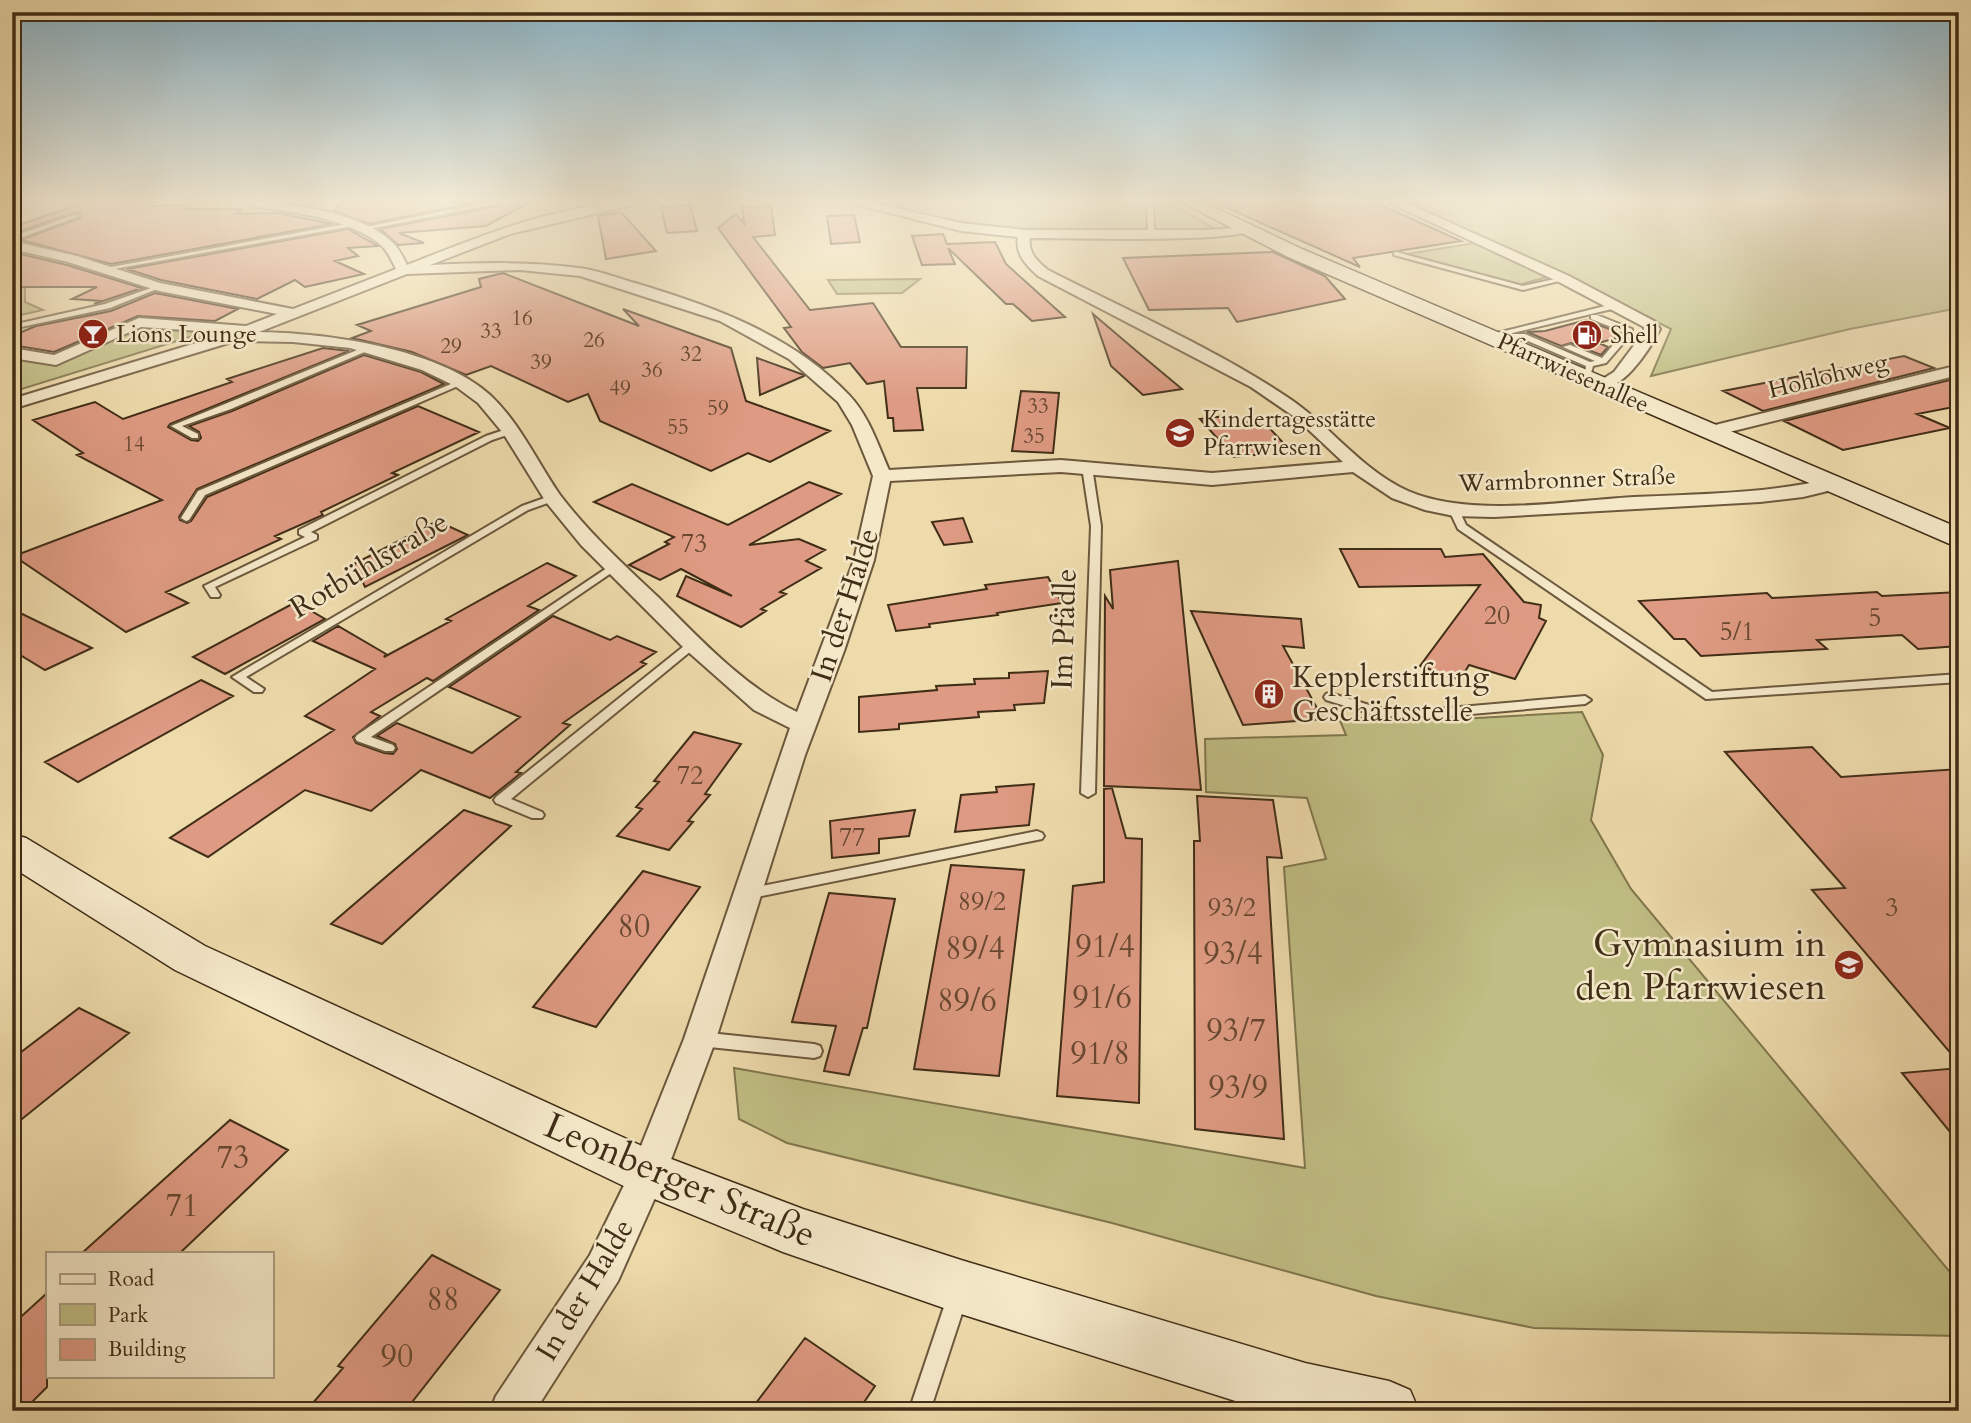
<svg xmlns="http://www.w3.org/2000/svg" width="1971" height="1423" font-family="Cardo,serif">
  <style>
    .green { fill: #c0be84; stroke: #80764d; stroke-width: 2 }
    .building { fill: #de9a82; stroke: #402d16; stroke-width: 2 }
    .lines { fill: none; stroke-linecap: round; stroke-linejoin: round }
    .lane-casing { stroke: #6c583c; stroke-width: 4 }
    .street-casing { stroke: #6c583c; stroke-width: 4 }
    .secondary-casing { stroke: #402d16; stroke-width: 3 }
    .lane { fill: #f4e8c9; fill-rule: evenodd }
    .street { fill: #f4e8c9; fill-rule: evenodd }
    .secondary { fill: #f4e8c9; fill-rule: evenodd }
    .labels { text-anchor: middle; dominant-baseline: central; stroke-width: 5; stroke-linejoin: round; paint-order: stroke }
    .far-number-label { font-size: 21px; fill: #684831 }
    .far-poi-label { font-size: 24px; fill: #402d16; stroke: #f4e8c9; text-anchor: start }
    .far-street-label { font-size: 24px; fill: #402d16; stroke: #f4e8c9 }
    .number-label { font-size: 26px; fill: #684831 }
    .street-label { font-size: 30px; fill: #402d16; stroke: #f4e8c9 }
    .poi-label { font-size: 30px; fill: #402d16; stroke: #f4e8c9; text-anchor: start }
    .near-number-label { font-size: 32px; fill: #684831 }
    .near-poi-label { font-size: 37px; fill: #402d16; stroke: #f4e8c9; text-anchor: end }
    .near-street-label { font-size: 37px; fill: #402d16; stroke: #f4e8c9 }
  </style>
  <rect width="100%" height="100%" fill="#eedbac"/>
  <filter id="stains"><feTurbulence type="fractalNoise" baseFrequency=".00286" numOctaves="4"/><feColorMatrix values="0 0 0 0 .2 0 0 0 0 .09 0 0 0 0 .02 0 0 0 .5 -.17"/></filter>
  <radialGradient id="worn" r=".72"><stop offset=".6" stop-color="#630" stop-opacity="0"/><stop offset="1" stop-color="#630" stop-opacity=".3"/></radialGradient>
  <path class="green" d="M870 202H1168L1215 229H1015L949 220Z
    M1400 202H1959V308L1850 329 1651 376 1671 329C1582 284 1493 240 1400 202Z
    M1475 243 1551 276 1518 285 1407 254Z
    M12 279H25V302L43 310 12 317Z
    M920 279 902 293 837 294 828 280Z
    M139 322 241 328 205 341 193 336 12 392V353L56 360Z
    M1582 712 1603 755 1591 820 1631 889 1959 1283V1336L1534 1328 1376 1296 1112 1223 787 1143 739 1119 734 1068 1305 1168 1284 867 1326 859 1307 798 1206 792 1205 739 1346 735 1339 718 1459 719Z"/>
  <path class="building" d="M87 202H156L151 206 193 205 186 209H242L236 214 278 213 332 224 111 264 21 240 80 218V213H73L12 234V227Z
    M343 202H477L369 224 333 211Z
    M500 202H530L486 226 399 233 424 243 398 245 380 229 499 206Z
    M1214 202H1374L1461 241 1353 258 1360 267Z
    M690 205 697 231 667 233 661 207Z
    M771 206 775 235 753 237 810 310 873 303 901 347H967L966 388H917L923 430 894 431 893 418H888L884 381 867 384 850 363 823 368 802 352 784 328 791 327 718 228 736 214 744 224 742 207Z
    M621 212 656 251 606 259 598 216Z
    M854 215 860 242 831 244 827 216Z
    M348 229 378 246 348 248 358 256 335 261 364 274 305 287 295 280 257 299 161 280 127 269Z
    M943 234 947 244 995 242 1006 264 1065 317 1032 321 1013 304H1006L948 248 955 264 922 265 912 236Z
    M12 252 67 265 142 288 94 304 102 301 72 299 97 287H12Z
    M1273 252 1325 276 1345 299 1237 322 1228 308 1149 310 1123 258Z
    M503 273 639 326 623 309 731 348 746 401 830 431 770 462 748 453 711 471 600 421 588 394 568 402 491 366 466 375 412 352 352 338 371 331 357 325 481 287 479 279Z
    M155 293 238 309 215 321 138 316 54 352 12 345V336L36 326 111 311Z
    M1093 314 1140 354 1182 389 1143 395 1111 366Z
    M1586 320 1620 333 1616 338 1599 343 1608 347 1601 355 1571 343 1561 346 1527 332 1545 331Z
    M323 348 349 351 170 424 168 427 191 440 198 441 201 438 199 432 189 426 232 411 364 355 421 372 444 384 197 489 179 517 180 520 187 523 191 521 207 497 418 406 479 432 392 473 398 475 321 512 323 515 275 536 281 539 166 592 188 603 126 632 14 556 162 500 77 455 83 453 33 420 95 402 123 419 232 382 227 379Z
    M1904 356 1934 368 1763 411 1723 391Z
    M757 358 804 375V376L760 395Z
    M1958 378 1959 406 1917 414 1950 428 1843 450 1784 421Z
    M1021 391 1059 393 1053 453 1012 451Z
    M1234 415 1241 423 1263 421 1286 446 1262 448 1266 454 1234 457 1200 419Z
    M809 482 841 494 749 545 799 539 825 550 806 561 821 568 780 592 786 594 761 609 766 611 741 627 677 596 686 576 732 596 681 569 660 580 629 565 669 544 665 542 674 537 594 502 632 484 728 525Z
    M963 518 972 542 944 545 932 522Z
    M437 521 468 535 365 587 354 564Z
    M1340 549H1441L1445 557 1483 554 1524 602 1541 605 1539 618 1546 621 1515 679 1469 665 1460 680 1420 666 1480 585 1359 587Z
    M1178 561 1201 790 1104 786 1105 596 1113 609 1110 570Z
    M547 563 576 576 528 606 539 610 433 681 427 678 371 712 380 716 353 737 356 743 384 753 393 754 397 749 395 744 377 736 397 723 472 753 520 717 449 687 553 616 610 640 617 636 656 652 641 662 646 664 563 723 570 725 516 772 521 773 490 798 421 770 371 811 305 790 208 857 170 838 334 730 305 716 375 669 313 641 338 626 386 654 384 657 451 621 446 619Z
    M1048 577 1062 603 997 613 998 615 929 624 930 627 896 631 888 605 987 589 985 585Z
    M1877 592 1882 596 1959 592V646L1918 649 1902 635 1817 640 1827 649 1701 656 1685 639H1674L1639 601 1767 593 1772 598Z
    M296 602 325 619 225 674 193 657Z
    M12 609 92 648 45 670 12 650Z
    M1191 611 1301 619 1304 648 1283 646 1323 719 1243 725Z
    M1048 671 1044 703 1014 705 1015 710 978 712 979 717 899 724V729L859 732V697L937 690 936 686 975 684 974 679 1009 678V673Z
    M201 680 233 696 78 782 45 762Z
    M694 732 741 744 705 794 710 795 688 821 693 822 669 850 617 836 642 809 636 807 659 782 654 781Z
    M1812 747 1841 777 1959 769V1063L1812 890 1845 888 1725 752Z
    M1034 784 1029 825 955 832 961 795 997 792 996 787Z
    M1112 788 1126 838 1142 839 1139 1103 1057 1096 1073 886 1104 882V789Z
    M1197 796 1273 800 1282 858 1267 857 1284 1139 1195 1129 1194 841H1200Z
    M464 810 511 826 382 944 331 924Z
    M915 810 909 836 879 839V853L832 858 830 821Z
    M951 865 1024 870 999 1076 914 1069Z
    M643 871 700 887 596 1027 533 1007Z
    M829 893 895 899 867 1028H863L849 1075 824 1071 836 1026 792 1022Z
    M79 1008 129 1033 12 1127V1059Z
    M1959 1068V1143L1902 1073Z
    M230 1120 288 1150 180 1253H82Z
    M432 1255 500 1290 405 1411H306L343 1368 338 1366Z
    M47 1293V1387L23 1411H12V1325Z
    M805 1338 875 1386 858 1411H750Z"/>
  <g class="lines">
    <g class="lane-casing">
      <path id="lane" d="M491 202 498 203 359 231 356 229Z
        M1147 202H1153L1154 234 1151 236 1148 234Z
        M74 215 79 216 12 241V237Z
        M351 223 353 226 103 271 100 269Z
        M1396 252 1523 286 1564 277 1567 279 1523 290 1394 255V253Z
        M157 286 162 287 110 308 12 329V325L105 304Z
        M1617 303 1621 305 1620 307 1508 334H1525L1590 362 1595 361 1563 347 1570 345 1602 358 1624 332 1591 319V315H1597L1632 329V333L1606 363 1593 366 1591 373H1585L1586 366 1521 338H1504V335L1489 338 1485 336Z
        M367 346 374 348 231 409 182 426 198 434V438H192L171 426Z
        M458 381 465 383 205 495 189 520 186 521 181 518 198 491Z
        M510 428 514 431 513 433 492 440 311 532 317 535V539L215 587 220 595 219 597H211L204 586 305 537 299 534V530L486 436Z
        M1087 464 1092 467 1101 526 1095 793 1088 797 1081 793 1091 526 1082 467Z
        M553 495 556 496V500L528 510 246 677 264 689 262 692H254L232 677 522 506Z
        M1454 507 1459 510 1466 525 1712 692 1959 674V682L1706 699 1458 529 1449 510Z
        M613 564 618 567 617 569 371 737 393 745 395 748 393 751H385L357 741 355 738 357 735Z
        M693 641 699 644 697 646 511 799 542 812 544 815 542 818H532L496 803 494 800 496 797 689 642Z
        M1330 693 1379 708 1437 709 1585 696 1591 700 1585 704 1437 717 1378 716 1326 700 1324 697 1326 694Z
        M1037 831 1042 833 1044 836 1042 839 747 899 742 898 740 894 742 890Z
        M700 1032 814 1044 820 1046 822 1051 820 1056 814 1058 700 1046 694 1044 692 1039 694 1034Z
        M958 1286 965 1288 968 1295 930 1411H909L948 1295 951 1288Z"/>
    </g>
    <g class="street-casing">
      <path id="street" d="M246 202C288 202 360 212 392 242 399 248 403 257 407 265 483 235 562 202 645 202L510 234 430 265C480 263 529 261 579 268 597 270 617 278 635 283 712 306 793 335 849 395 869 416 878 445 889 470L1061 460 1212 473 1343 462 1296 418 1251 387 1038 276C1026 265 1015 254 1018 237L961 231 847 202H869L961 223 1025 230H1206L1249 227 1251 230C1235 243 1063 238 1030 238 1028 253 1037 261 1048 270 1126 310 1214 348 1287 397 1329 424 1361 470 1408 491 1471 518 1566 501 1634 497 1699 494 1765 494 1829 479L1838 485 1836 489 1803 497 1760 502 1494 517 1454 516 1425 510 1392 498 1353 472 1212 485 1061 472 890 481 874 560 844 651 805 755 716 1039 666 1173 618 1281 535 1411H490L496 1396 590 1255 631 1171 684 1039 790 728 754 710 685 649 581 545 546 502 503 433 478 403 455 386 422 370 350 348 293 342 235 341 12 409V399L229 333 141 327 56 365 12 358V348L54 355 139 318 246 326 277 314 159 291 68 262 12 249V241L77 256 160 283 293 309 396 269C392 261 388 252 382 246 348 217 294 213 252 206ZM520 270 580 276 720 321 789 359 838 402 852 425 873 476 854 560 797 712C744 687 700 639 659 598 624 565 589 533 560 495 537 462 520 423 490 395 438 348 326 333 259 332L407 274Z
        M1388 202H1404L1569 276 1654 321 1660 329C1650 349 1621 395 1595 388L1593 385 1614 372 1644 332V327L1559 282Z
        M1959 365V375L1709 437 1700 432 1703 428Z"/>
    </g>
    <g class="secondary-casing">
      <path id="secondary" d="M1181 202H1203L1302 249 1959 528V548L1288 257Z
        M12 834 26 838 205 946 666 1157 803 1209 961 1260 1305 1363 1389 1381 1410 1390 1419 1411H1267L961 1314 783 1252 630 1189 175 970 12 867Z"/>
    </g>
    <use href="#lane" class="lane"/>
    <use href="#street" class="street"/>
    <use href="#secondary" class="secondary"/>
  </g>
  <linearGradient id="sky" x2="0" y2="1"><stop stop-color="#89b7cd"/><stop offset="0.5" stop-color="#f7efda"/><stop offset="1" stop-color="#f7efda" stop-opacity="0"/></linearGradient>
  <rect width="1971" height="401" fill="url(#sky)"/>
  <defs>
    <g id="bar-disc" transform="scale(1.575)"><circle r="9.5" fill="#8f2418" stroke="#f4e8c9"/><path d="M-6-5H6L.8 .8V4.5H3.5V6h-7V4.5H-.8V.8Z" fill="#fff"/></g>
    <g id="fuel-disc" transform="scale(1.575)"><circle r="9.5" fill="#8f2418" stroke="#f4e8c9"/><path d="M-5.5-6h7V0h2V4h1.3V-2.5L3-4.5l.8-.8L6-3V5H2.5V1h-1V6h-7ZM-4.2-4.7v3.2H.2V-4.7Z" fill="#fff"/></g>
    <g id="school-disc" transform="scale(1.575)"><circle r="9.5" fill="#8f2418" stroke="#f4e8c9"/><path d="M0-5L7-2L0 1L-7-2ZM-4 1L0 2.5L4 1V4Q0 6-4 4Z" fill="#fff"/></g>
    <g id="building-disc" transform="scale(1.575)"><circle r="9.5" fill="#8f2418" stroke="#f4e8c9"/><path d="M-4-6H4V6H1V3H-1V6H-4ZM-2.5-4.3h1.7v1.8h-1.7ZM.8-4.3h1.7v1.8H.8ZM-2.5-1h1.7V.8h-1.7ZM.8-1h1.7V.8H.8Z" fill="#fff"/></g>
  </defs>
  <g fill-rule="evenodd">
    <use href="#bar-disc" x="93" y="334"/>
    <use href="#fuel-disc" x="1587" y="335"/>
    <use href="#school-disc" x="1180" y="433"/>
    <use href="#building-disc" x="1269" y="694"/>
    <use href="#school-disc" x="1849" y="965"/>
  </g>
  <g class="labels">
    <g class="far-number-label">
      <text x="522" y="318">16</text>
      <text x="491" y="331">33</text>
      <text x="594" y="340">26</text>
      <text x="451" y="346">29</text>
      <text x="691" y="354">32</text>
      <text x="541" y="362">39</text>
      <text x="652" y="370">36</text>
      <text x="620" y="388">49</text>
      <text x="1038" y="406">33</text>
      <text x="718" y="408">59</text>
      <text x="678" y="427">55</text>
      <text x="1034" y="436">35</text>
      <text x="134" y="444">14</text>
    </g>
    <g class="far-poi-label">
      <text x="116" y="334">Lions Lounge</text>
      <text x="1610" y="335">Shell</text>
      <text x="1203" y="419">Kindertagesstätte<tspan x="1203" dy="28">Pfarrwiesen</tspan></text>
    </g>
    <g class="far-street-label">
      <text transform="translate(1573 373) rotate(24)">Pfarrwiesenallee</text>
      <text transform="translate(1828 376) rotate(-14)">Hohlohweg</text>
      <text transform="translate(1567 480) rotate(-2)">Warmbronner Straße</text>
    </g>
    <g class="number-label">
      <text x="694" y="543">73</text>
      <text x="1497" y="615">20</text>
      <text x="1875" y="617">5</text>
      <text x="1737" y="631">5/1</text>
      <text x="690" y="775">72</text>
      <text x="852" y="837">77</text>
      <text x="982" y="901">89/2</text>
      <text x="1232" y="907">93/2</text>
      <text x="1892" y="907">3</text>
    </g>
    <g class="street-label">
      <text transform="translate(369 565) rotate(-31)">Rotbühlstraße</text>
      <text transform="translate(845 605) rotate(-72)">In der Halde</text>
      <text transform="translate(1064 629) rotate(-88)">Im Pfädle</text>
      <text transform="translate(585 1290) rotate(-59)">In der Halde</text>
    </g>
    <g class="poi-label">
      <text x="1292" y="677">Kepplerstiftung<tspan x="1292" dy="34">Geschäftsstelle</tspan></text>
    </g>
    <g class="near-number-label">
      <text x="634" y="927">80</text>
      <text x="1105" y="947">91/4</text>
      <text x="975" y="949">89/4</text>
      <text x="1233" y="954">93/4</text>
      <text x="1102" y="998">91/6</text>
      <text x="967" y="1001">89/6</text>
      <text x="1236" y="1031">93/7</text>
      <text x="1100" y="1054">91/8</text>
      <text x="1238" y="1088">93/9</text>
      <text x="233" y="1158">73</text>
      <text x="182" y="1206">71</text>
      <text x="443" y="1300">88</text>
      <text x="397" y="1357">90</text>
    </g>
    <g class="near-poi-label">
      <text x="1826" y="944">Gymnasium in<tspan x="1826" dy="43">den Pfarrwiesen</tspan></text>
    </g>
    <g class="near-street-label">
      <text transform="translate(680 1180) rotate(23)">Leonberger Straße</text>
    </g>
  </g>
  <rect width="1971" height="1423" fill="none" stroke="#eedbac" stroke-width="42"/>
  <rect x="14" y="14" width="1943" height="1395" fill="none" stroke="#402d16" stroke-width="3.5"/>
  <rect x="21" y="21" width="1929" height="1381" fill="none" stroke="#402d16" stroke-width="2"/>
  <rect x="46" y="1252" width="228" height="126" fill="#f4e8c9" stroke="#ac9d81" stroke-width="2"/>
  <rect x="60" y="1274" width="35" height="10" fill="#f4e8c9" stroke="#ac9d81" stroke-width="2"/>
  <text x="108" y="1286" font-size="21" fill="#402d16">Road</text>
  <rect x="60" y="1304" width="35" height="21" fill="#c0be84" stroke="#ac9d81" stroke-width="2"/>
  <text x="108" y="1322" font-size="21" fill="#402d16">Park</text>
  <rect x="60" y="1339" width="35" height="21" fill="#de9a82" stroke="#ac9d81" stroke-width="2"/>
  <text x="108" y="1356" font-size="21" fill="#402d16">Building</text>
  <rect width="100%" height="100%" filter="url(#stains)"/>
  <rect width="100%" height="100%" fill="url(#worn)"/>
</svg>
